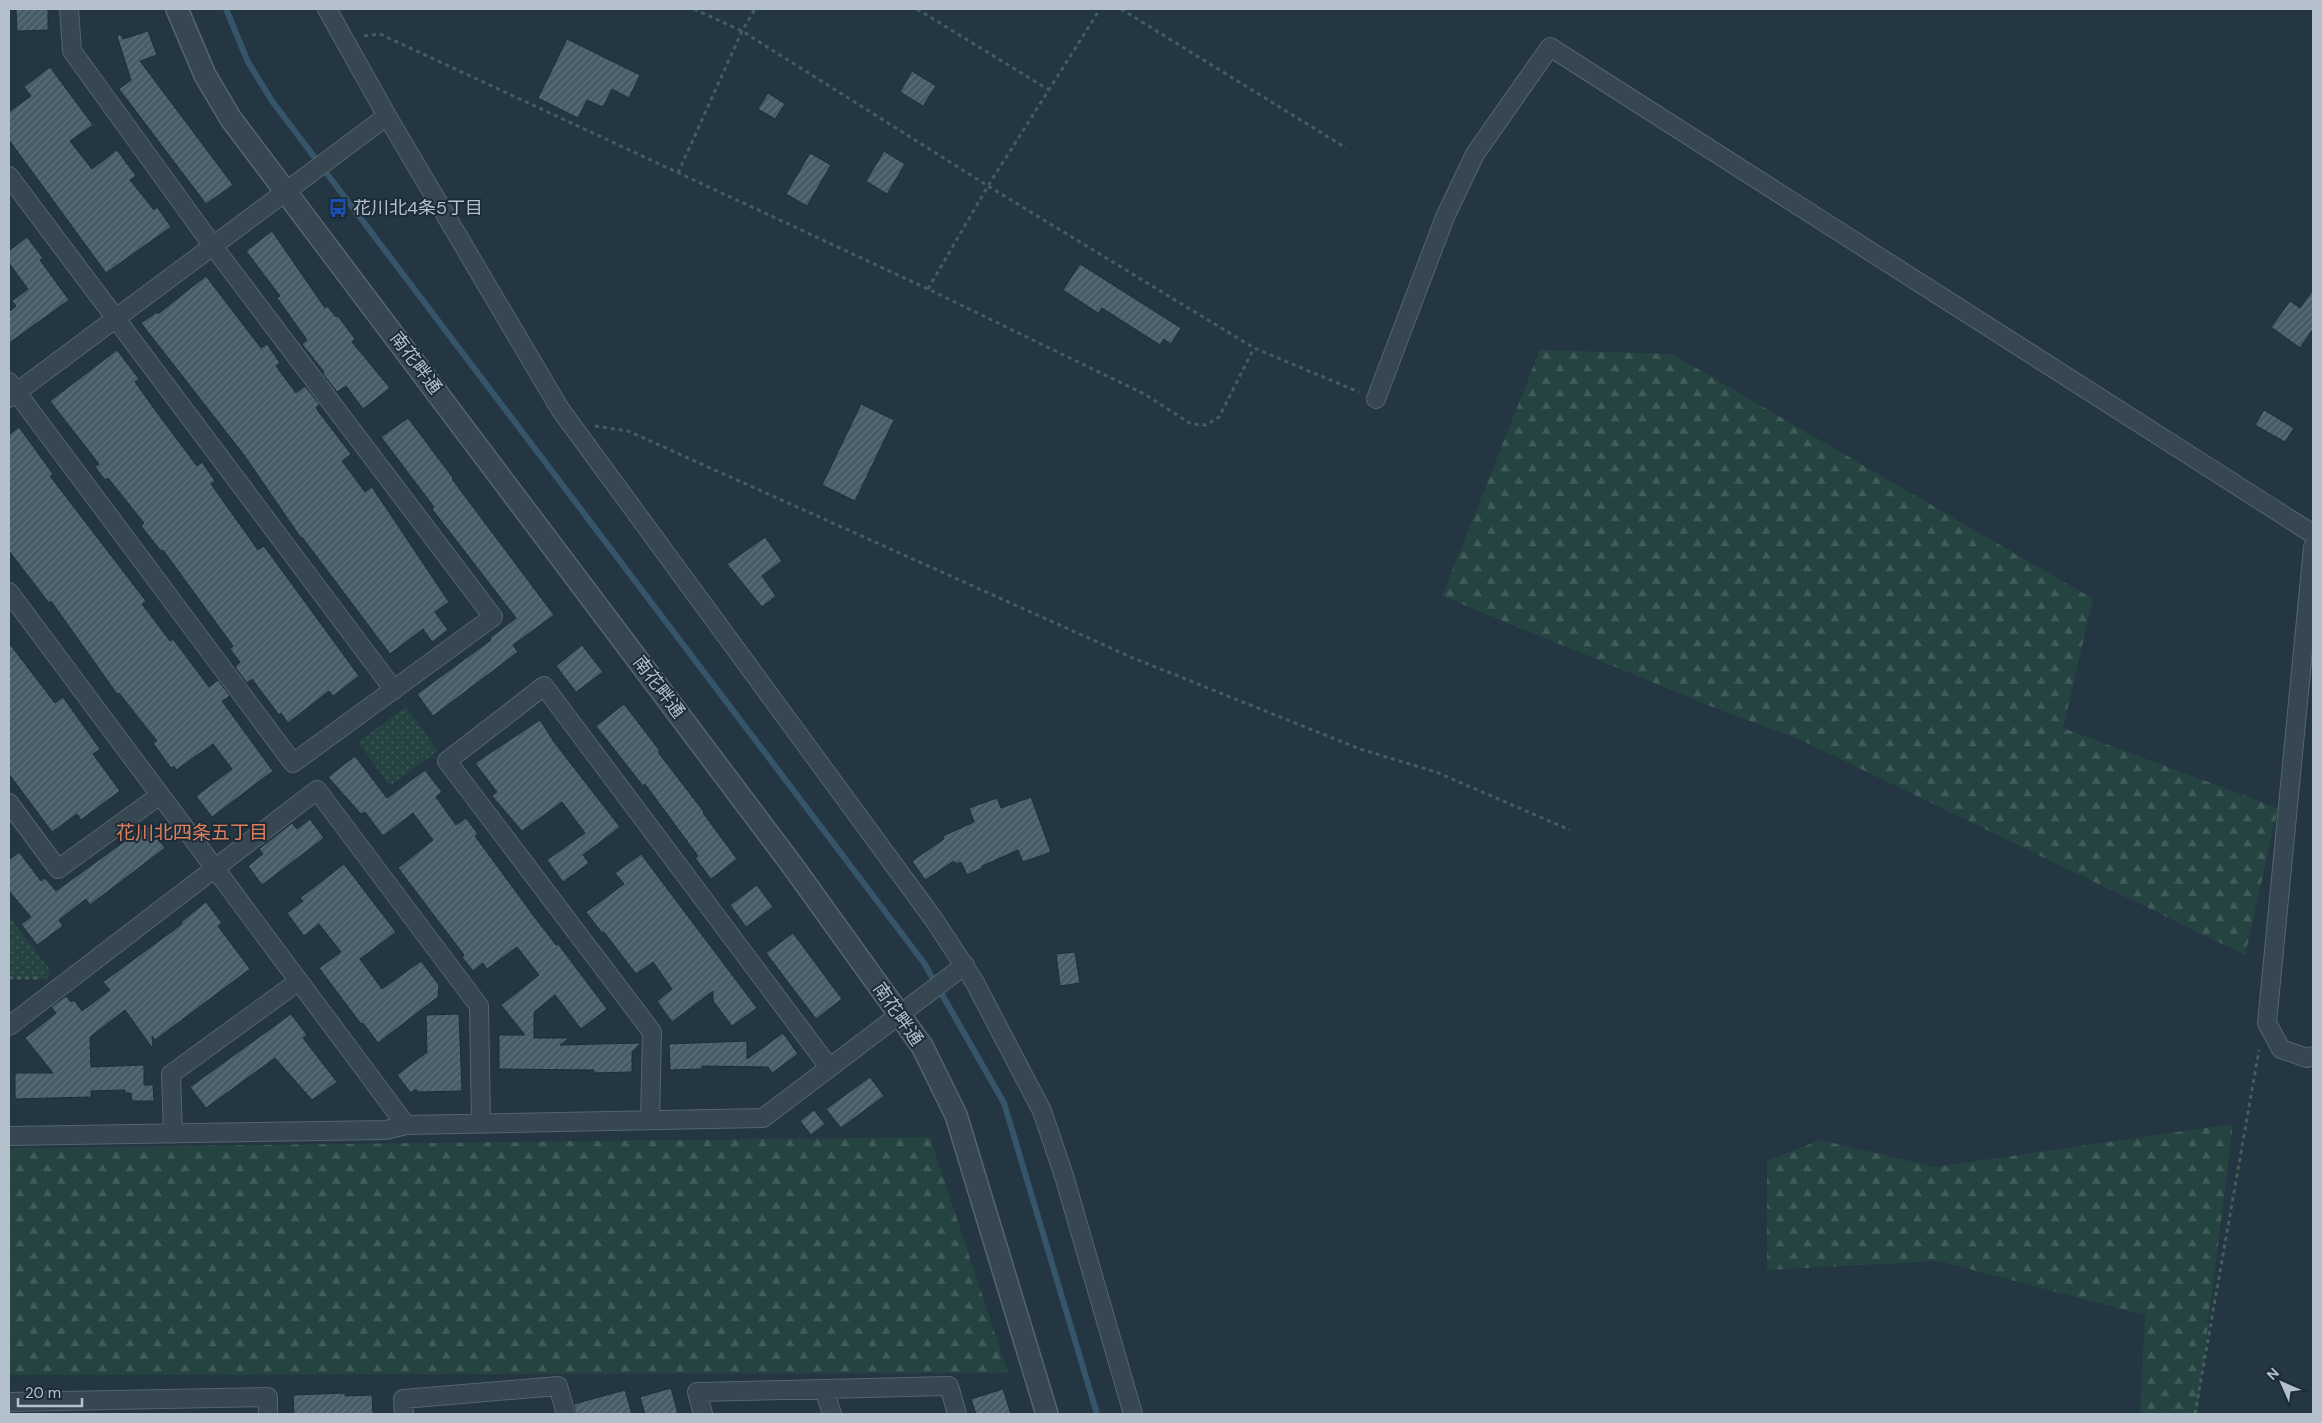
<svg xmlns="http://www.w3.org/2000/svg" width="2322" height="1423" font-family="'DM Sans','Noto Sans JP',sans-serif">
  <style>
    .green { fill: url(#green-dots) }
    .forest { fill: url(#forest-firs) }
    .lines { fill: none; stroke-linecap: round; stroke-linejoin: round }
    .stream { stroke: #35556a; stroke-width: 6 }
    .building { fill: url(#building-hatch); stroke: #1e2e39 }
    .minor-casing { stroke: #55646f; stroke-width: 20 }
    .tertiary-casing { stroke: #55646f; stroke-width: 24 }
    .path { stroke: #435f5d; stroke-width: 3; stroke-dasharray: 4 4; stroke-linecap: butt }
    .minor { stroke: #374751; stroke-width: 18 }
    .tertiary { stroke: #374751; stroke-width: 21 }
    .labels { text-anchor: middle; dominant-baseline: central; stroke-width: 4; stroke-linejoin: round; paint-order: stroke }
    .poi-label { font-size: 18px; fill: #b4c1cc; stroke: #1c2c37; text-anchor: start }
    .street-label { font-size: 18px; fill: #b4c1cc; stroke: #1c2c37 }
    .neighbourhood-label { font-size: 19px; fill: #de7e5d; stroke: #1c2c37 }
  </style>
  <defs>
    <pattern id="green-dots" width="8" height="8" patternUnits="userSpaceOnUse" patternTransform="scale(1.25)"><rect width="8" height="8" fill="#254341"/><path d="M2 2h.1M6 6h.1" fill="none" stroke="#425c5b" stroke-width="1.8" stroke-linecap="round"/></pattern>
    <pattern id="forest-firs" width="22" height="20" patternUnits="userSpaceOnUse" patternTransform="scale(1.25)"><rect width="22" height="20" fill="#254341"/><path d="M5 1l3.5 6h-7zM16 11l3.5 6h-7z" fill="#425c5b"/></pattern>
    <pattern id="building-hatch" width="6" height="6" patternUnits="userSpaceOnUse" patternTransform="scale(1.25)"><rect width="6" height="6" fill="#475c68"/><path d="M-1 1l2-2M0 6l6-6M5 7l2-2" fill="none" stroke="#5f727c"/></pattern>
  </defs>
  <rect width="100%" height="100%" fill="#233642"/>
  <path class="green" d="M406 707 438 751 390 786 358 742Z
    M9 916 50 970 47 979 9 978Z"/>
  <path class="forest" d="M1540 350 1672 354 2093 599 2063 728 2278 808 2245 955 1799 739 1725 712 1442 596Z
    M2233 1124 2197 1414H2140L2145 1315 1939 1261 1767 1270V1161L1820 1140 1935 1167Z
    M930 1137 1008 1373 9 1375V1148Z"/>
  <g class="lines">
    <path class="stream" d="M226 9 248 62 272 101 924 963 1004 1103 1097 1414"/>
  </g>
  <path class="building" d="M16 9H48V30L17 31Z
    M148 31 157 55 140 61 233 185 206 204 119 89 131 80 117 36 120 34 123 39Z
    M567 39 640 75 629 98 612 89 603 107 587 100 578 118 538 98Z
    M50 67 93 125 70 141 92 169 117 150 136 176 130 180 154 210 157 207 171 227 106 273 9 140V112L31 96 24 87Z
    M912 71 936 86 923 106 900 92Z
    M768 93 785 104 775 119 758 109Z
    M884 151 905 164 887 194 866 181Z
    M810 153 831 165 807 206 786 194Z
    M272 231 325 308 327 306 336 317 338 316 355 339 352 342 390 388 363 409 346 386 337 392 323 374 324 372 302 344 307 340 277 298 280 296 246 251Z
    M27 237 43 258 40 260 69 300 9 343V312L16 306 12 301 28 289 9 263V251Z
    M1080 264 1181 328 1171 344 1164 339 1160 345 1102 308 1098 313 1063 290Z
    M206 276 261 348 267 344 280 363 276 366 296 393 305 386 320 405 316 407 318 411 351 454 342 461 365 492 372 487 449 602 435 612 448 630 432 642 423 629 390 654 302 537 301 538 244 455 141 323 157 312 158 314Z
    M2313 290V329L2300 348 2271 327 2290 301 2300 308Z
    M117 350 139 379 135 382 161 418 197 466 202 462 215 481 211 484 258 550 264 546 359 676 333 696 329 691 288 723 281 713 279 715 252 679 247 683 235 667 240 662 230 649 233 646 163 550 161 551 141 526 144 523 108 478 105 480 95 467 99 464 50 401Z
    M861 404 894 420 855 501 822 485Z
    M2264 410 2294 428 2285 442 2255 425Z
    M408 418 453 478 452 479 554 615 513 645 518 652 433 716 417 694 491 640 490 638 516 618 432 509 434 507 381 437Z
    M19 427 53 474 50 476 146 601 142 604 170 641 173 639 209 687 218 680 230 696 222 701 273 771 212 817 196 796 232 769 213 744 176 770 174 766 171 768 153 743 157 741 119 693 117 694 51 601 49 603 9 551V435Z
    M765 537 782 561 762 576 776 596 762 607 727 564Z
    M9 643 55 703 63 697 100 749 93 754 120 791 81 820 77 814 52 832 9 774Z
    M582 645 603 672 576 692 556 666Z
    M624 704 660 751 658 752 704 812 703 813 737 859 711 879 695 858 698 856 645 784 643 786 596 726Z
    M540 720 554 742 620 827 583 855 589 863 563 882 547 860 585 833 562 802 522 831 492 796 497 792 475 763Z
    M355 756 387 798 425 770 442 792 436 797 456 825 466 818 478 834 475 836 533 915 556 945 558 944 607 1009 581 1029 555 995 534 1012V1038H569L560 1045 641 1043 632 1052V1072L594 1073V1070L499 1069V1035H525L501 1005 539 975 517 947 487 969 483 963 473 971 462 957 464 955 398 868 433 840 413 813 383 836 365 812 361 814 328 777Z
    M1031 797 1051 852 1023 862 1018 850 982 866V868L967 875 961 862 956 864 954 861 925 880 912 861 944 839 943 836 974 822 969 808 997 798 1001 808Z
    M310 819 324 838 262 885 248 866 263 854 259 849 292 823 297 829Z
    M147 825 165 848 90 905 86 899 59 920 63 926 37 945 21 924 31 917 9 891V860L19 852 41 881 45 878 56 891Z
    M641 854 757 1008 732 1026 713 1001V991L672 1022 657 1001 672 989 653 962 636 974 604 932 602 933 586 912 624 884 615 873Z
    M344 864 396 932 360 959 382 989 421 961 439 985 438 997 378 1043 363 1023 361 1024 319 968 341 952 319 924 304 936 287 913 303 901 300 898Z
    M757 885 773 907 746 927 730 905Z
    M206 902 222 923 218 926 250 969 155 1040 152 1036 153 1049 125 1010 90 1037 91 1067 144 1065V1085H153L154 1101H132L131 1093H125V1090L91 1091V1097L15 1099V1073H53L25 1038 56 1013 51 1007 66 996 71 1002 74 1000 82 1011 110 990 103 982 182 924 181 922Z
    M793 933 842 999 816 1019 766 953Z
    M1075 952 1080 983 1060 986 1056 954Z
    M291 1014 307 1035 303 1038 337 1082 312 1100 275 1058 206 1108 190 1087Z
    M459 1014 462 1091 418 1092 416 1089 411 1093 397 1075 427 1052 426 1015Z
    M783 1033 798 1054 772 1073 768 1067 702 1066V1069L670 1070 669 1044 747 1041V1059Z
    M870 1077 884 1096 841 1128 826 1109Z
    M814 1110 825 1124 811 1135 800 1121Z
    M671 1388 678 1414H645L640 1397Z
    M1003 1389 1011 1414H976L971 1399Z
    M625 1390 632 1414H576L574 1404Z
    M345 1393V1396L372 1395 373 1414H294L293 1395Z"/>
  <g class="lines">
    <g class="minor-casing">
      <path id="minor" d="M327 9 387 116 560 409 935 921 974 981 1042 1111 1064 1176 1133 1414
        M9 176 394 690
        M9 382 293 763 493 617 213 246 72 51 69 9
        M9 398 387 116
        M1376 399 1445 217 1475 154 1550 47 2313 534
        M2313 547 2267 1023 2281 1049 2307 1058 2313 1056
        M9 592 406 1125 763 1118 965 965
        M9 803 58 869 160 795
        M9 1026 317 790 479 1006 481 1124
        M650 1120 652 1032 447 761 544 686 829 1067
        M173 1134 171 1074 299 981
        M9 1136 386 1130 406 1125
        M824 1389 832 1414
        M9 1402 268 1397V1414
        M404 1414 403 1399 558 1386 566 1414
        M703 1414 697 1392 949 1386 957 1414"/>
    </g>
    <g class="tertiary-casing">
      <path id="tertiary" d="M177 9 205 75 231 119 792 865 922 1046 956 1115 1047 1414"/>
    </g>
    <path class="path" d="M694 9 742 31 988 186 1254 348 1359 392
      M917 9 1049 90
      M1121 9 1346 148
      M364 36 380 34 928 289 1146 395 1191 424 1206 425 1219 417 1254 348
      M678 173 742 31 755 9
      M928 289 988 186 1100 9
      M595 426 628 431 1133 658 1360 749 1436 772 1570 830
      M9 978H41
      M2195 1414 2259 1050"/>
    <use href="#minor" class="minor"/>
    <use href="#tertiary" class="tertiary"/>
  </g>
  <defs>
    <g id="bus-bare" transform="scale(1.5)"><path d="M-5-6H5V4H4V6H2V4H-2V6H-4V4H-5ZM-3.5-4V0h7V-4ZM-3.5 1.2v1.5H-2V1.2ZM2 1.2v1.5H3.5V1.2Z" fill="#1a4fb4" stroke="#1c2c37" stroke-width="2.5" paint-order="stroke"/></g>
  </defs>
  <g fill-rule="evenodd">
    <use href="#bus-bare" x="338" y="208"/>
  </g>
  <g class="labels">
    <g class="poi-label">
      <text x="353" y="208">花川北4条5丁目</text>
    </g>
    <g class="street-label">
      <text transform="translate(416 363) rotate(53)">南花畔通</text>
      <text transform="translate(659 687) rotate(53)">南花畔通</text>
      <text transform="translate(898 1014) rotate(55)">南花畔通</text>
    </g>
    <g class="neighbourhood-label">
      <text x="192" y="832">花川北四条五丁目</text>
    </g>
  </g>
  <rect width="2322" height="1423" fill="none" stroke="#b4c1cc" stroke-width="20"/>
  <g transform="translate(2282 1383) rotate(315)" stroke="#1c2c37" stroke-width="4" paint-order="stroke">
  <path d="M0-4L9 19L0 12L-9 19Z" fill="#b4c1cc"/>
  <text y="-8" font-size="14" font-weight="bold" text-anchor="middle" fill="#b4c1cc">N</text>
  </g>
  <path d="M18 1398v8h64v-8" fill="none" stroke="#b4c1cc" stroke-width="2.5"/>
  <text x="25" y="1398" font-size="15" fill="#b4c1cc" stroke="#1c2c37" stroke-width="4" paint-order="stroke">20 m</text>
</svg>
